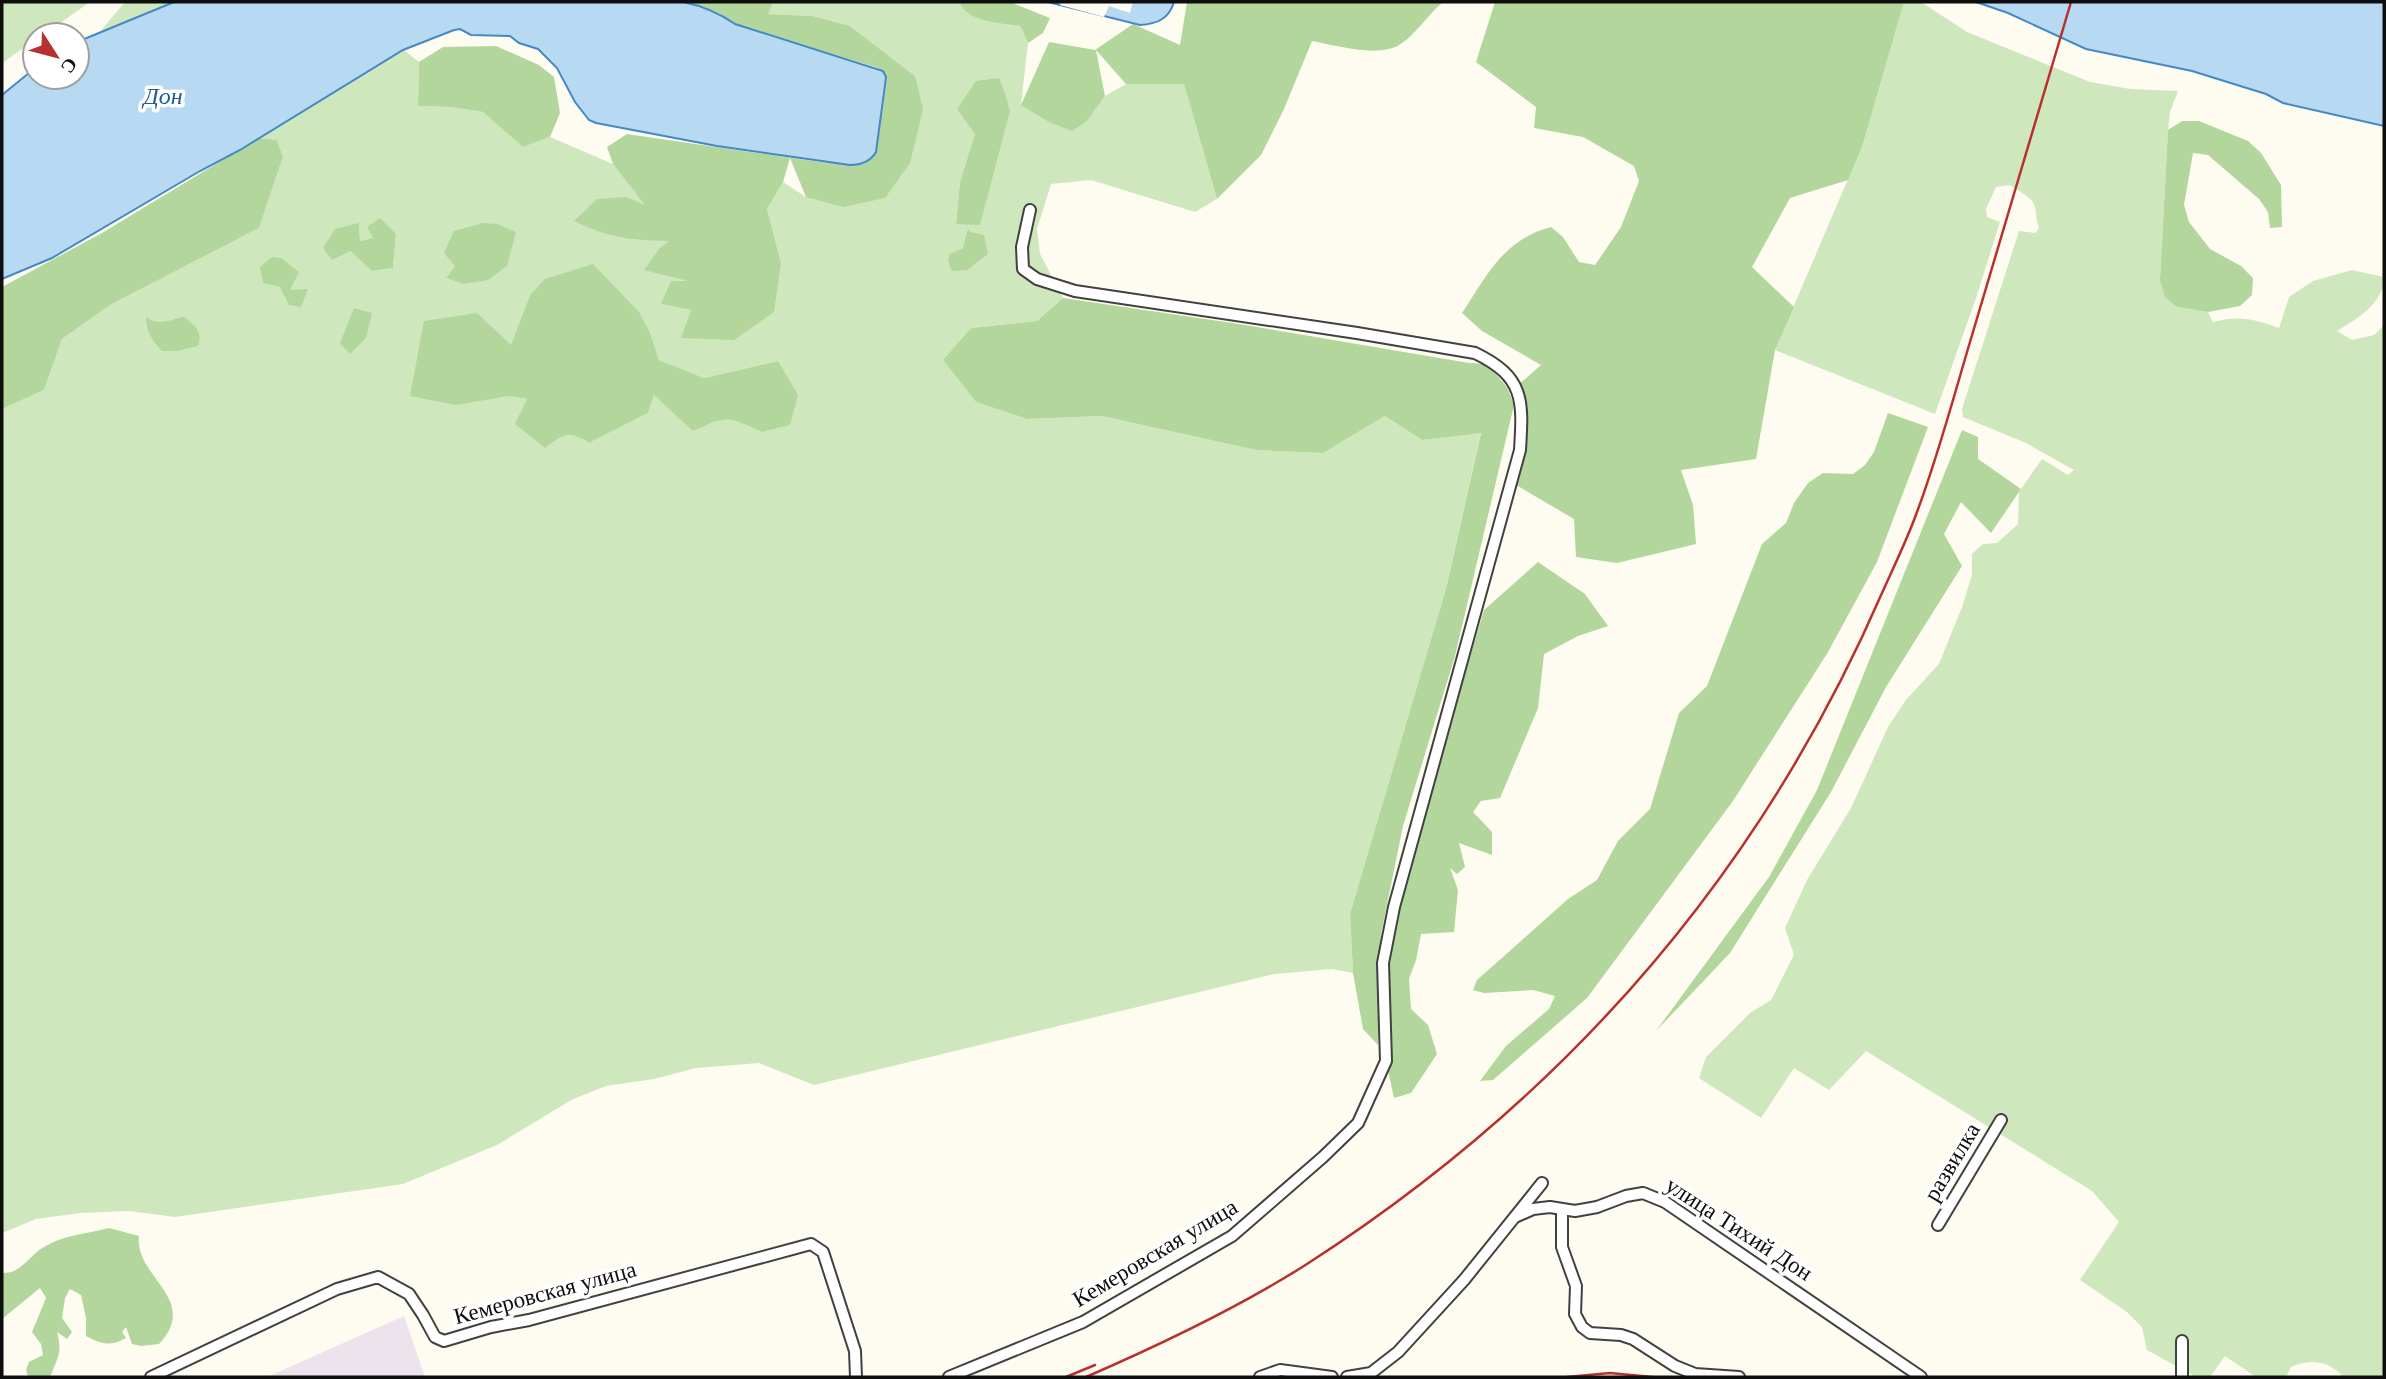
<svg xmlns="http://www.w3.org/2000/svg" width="2386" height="1379" font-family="Georgia,serif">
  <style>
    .industrial { fill: #ece3ec }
    .green { fill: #cfe7bc; fill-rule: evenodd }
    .forest { fill: #b2d69c }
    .water { fill: #b8d9f2; stroke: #4389c5; stroke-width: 2 }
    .pier { fill: #fefcf0 }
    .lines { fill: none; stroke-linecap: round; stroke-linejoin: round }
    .minor-casing { stroke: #414141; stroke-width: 14 }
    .minor { stroke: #fff; stroke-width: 10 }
    .rail { stroke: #b6312f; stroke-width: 2.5 }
    .labels { text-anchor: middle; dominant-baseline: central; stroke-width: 7; stroke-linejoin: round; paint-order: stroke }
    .street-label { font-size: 23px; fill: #0e0e0e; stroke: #fff }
    .water-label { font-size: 24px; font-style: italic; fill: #1f5c98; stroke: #fff }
  </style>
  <rect width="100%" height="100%" fill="#fefcf0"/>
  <path class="industrial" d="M404 1316 425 1377H267Z"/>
  <path class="green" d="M2 2H90L43 35H35V40L2 63Z
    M125 2H174L98 34Z
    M773 2H959C968 23 1001 23 1020 26L1028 43 1021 105 1087 121 1105 96 1126 84H1184L1217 199 1195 212 1091 180 1051 184 1037 229 1040 254 1063 298 1037 321 971 328 943 360 976 402 1027 419 1102 416 1256 450 1323 453 1385 416 1422 440 1481 432 1447 585 1350 914 1353 973 1332 969 1274 974 814 1085 759 1063 696 1068 654 1079 606 1086 573 1099 497 1145 403 1184 175 1217 129 1211 80 1213 36 1219 2 1233V409L44 390 62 339 110 305 259 228 283 157 277 140 259 138 404 50 419 62 418 106 450 107 483 112 523 147 550 137 613 164 647 206 670 241 692 281 661 304 692 310 781 263 767 209 783 182 806 197 915 76 850 26 813 16 767 14ZM1010 112 980 224H956L960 182 975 134ZM359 223 360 241 396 234 393 268 372 271 350 251ZM482 223 463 284 446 278 456 265 454 231ZM530 295 651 335 659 360 704 378 778 361 762 432 738 420 719 419 654 395 648 413 589 443 576 435H562L527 399 508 396 511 346ZM174 319 198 346 178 351H162L154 322H166Z
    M1904 2H1921L1967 32 2090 82 2130 89 2178 91 2170 112 2168 130 2160 280 2177 307 2208 312 2213 322C2240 315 2254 319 2279 328L2289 297 2313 281 2352 270 2384 277C2384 303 2357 319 2337 331L2352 340 2374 335 2384 325V1377H2340L2341 1374C2326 1360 2309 1359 2291 1367L2286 1377H2256L2225 1356 2210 1377H2196L2147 1350 2142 1327 2127 1312 2080 1280 2119 1222 2092 1191 1866 1051 1829 1090 1794 1068 1761 1118 1699 1078 1706 1057 1750 1013 1771 1000 1794 955 1785 928 1807 880 1851 808 1888 727 1905 701 1939 664 1962 607 1972 575V554L1983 544 1997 543 2018 524 2019 492 2042 459 2068 475 2074 470 2026 443 1963 417 1962 409 2019 231 2036 233 2039 227C2035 219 2037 212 2034 204 2030 196 2017 190 2010 185L1996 187 1986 209 1987 217 2000 222 1976 298 1935 414 1775 350 1863 144Z"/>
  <path class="forest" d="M683 2H773L768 14 813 16 850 26 915 76 923 109 910 163 885 198 843 207 806 197 790 158 783 182 767 209 781 263 774 312 734 340 681 338 691 310 661 304 671 281H688L644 270 659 249 669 241C629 240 610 238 574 221L597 199 626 197 645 205 613 164 607 147 627 134 820 162 859 165 876 152 886 77 883 71 875 67 762 33 735 24 721 14 702 6Z
    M959 2H1010L1050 18 1043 33 1028 43 1020 26C1001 23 968 23 959 2Z
    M1187 2H1443C1428 14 1415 36 1399 45 1378 58 1334 45 1312 41L1284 109 1261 155 1217 199 1184 84H1126L1096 50 1105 96 1087 121 1072 131 1049 122 1021 105 1049 42 1095 50 1133 24 1180 45Z
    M1495 2H1904L1863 144 1848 180 1790 198 1752 267 1794 307 1775 350 1756 459 1681 470 1693 505 1696 544 1617 563 1576 557 1574 519 1511 482 1520 450 1517 386 1541 365 1482 331 1462 313C1487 275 1504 239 1551 227L1563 237 1579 262 1595 265 1621 227 1639 181 1634 166 1583 137 1534 128 1536 107 1476 62Z
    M496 46 539 65 554 77 560 113 550 137 523 147 483 112 450 107 418 106 419 62 443 47Z
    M999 78 1005 93 1010 112 980 225 956 224 960 182 975 134 957 109 976 81Z
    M2182 121H2199L2248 141 2261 153 2281 185 2282 227 2270 228 2268 212 2259 199 2208 155 2193 153 2184 205 2189 222 2210 249 2241 266 2253 278 2252 295 2240 306 2208 312 2177 307 2165 297 2160 280 2168 130Z
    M259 138 277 140 283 157 259 228 110 305 62 339 44 390 2 409V287L102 233Z
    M380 218 396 234 393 268 372 271 350 251 332 260 323 248 335 229 359 223 360 241 373 238 367 227Z
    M482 223 497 224 516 232 507 266 488 280 463 284 446 278 455 266 444 253 454 231Z
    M968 229 970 232 984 235 988 254 967 270 952 271 948 261 950 254 963 248Z
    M272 257 281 258 299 272 290 290 308 289 301 307 289 305 280 287 263 283 260 267Z
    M593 264 639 312 651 335 659 360 704 378 778 361 798 395 790 425 762 432C728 416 727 415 693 431L654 395 648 413 589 443C569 430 563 434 545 448L515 424 527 399 508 396 456 405 410 396 424 321 477 313 511 345 530 295 545 279Z
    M1063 298 1239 324 1469 363 1487 364 1507 387 1514 405 1455 656 1403 826 1381 934 1378 1045 1363 1029 1353 973 1350 914 1447 585 1481 433 1422 440 1385 416 1323 453 1256 450 1102 416 1027 419 976 402 943 360 971 328 1037 321Z
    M354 308 372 313 366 338 350 354 340 343Z
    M146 317C159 327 170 319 184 317 196 326 203 332 198 346L178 351H162C152 340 146 332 146 317Z
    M1888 413 1928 427 1877 562 1828 652 1733 801 1587 998 1493 1080 1480 1081 1506 1046 1549 1009 1555 996 1533 990 1484 993 1473 990 1477 980 1568 899 1597 880 1618 841 1650 809 1679 713 1707 686 1762 544 1786 523 1794 503 1808 483 1823 473 1853 474 1865 465 1874 452Z
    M1962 430 1978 437V459L2021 489 1991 533 1961 502 1944 534 1962 566 1886 687 1831 792 1730 953 1656 1031 1769 877 1817 790Z
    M1538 562 1585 594 1608 626 1578 636 1544 654 1538 708 1500 798 1481 801 1473 812 1492 832V855L1459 843 1465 867 1457 874 1450 868 1458 890 1454 932 1421 934 1416 960 1409 979 1411 1009 1428 1025 1437 1054 1411 1093 1394 1098 1386 1061 1392 917 1484 610Z
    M109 1228 139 1236C134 1277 201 1299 159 1344L141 1346 132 1344 126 1327 122 1332 126 1338C110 1347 101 1344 86 1336V1318L81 1295 70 1289 65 1298 62 1318 72 1332 67 1339 57 1332C63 1353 57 1359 50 1377H28L26 1370 29 1362 43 1355 41 1344 32 1332 46 1298 40 1288 2 1319V1273C22 1274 29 1255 44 1247 63 1235 87 1234 109 1228Z"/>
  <path class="water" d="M174 2H683C703 6 718 12 735 24L883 71 886 77 885 85 876 152C870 162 861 165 850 165L717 146 596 123 589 120 575 102 557 68 538 49 519 43 510 36 471 35 460 29 454 30 403 50 240 150 200 171 52 258 2 279V95L35 68V77H77V42Z
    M1048 2H1174C1169 19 1157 24 1140 25Z
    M1976 2H2384V126L2283 103 2266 94 2192 71 2086 49 2008 13Z"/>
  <path class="pier" d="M1061 2H1133L1130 13 1109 6 1104 17 1060 5Z"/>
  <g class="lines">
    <g class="minor-casing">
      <path id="minor" d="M1562 1210V1247L1576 1286 1575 1314 1582 1327 1590 1333 1621 1335 1633 1339 1675 1366 1695 1374 1739 1377
        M1515 1217 1533 1209 1550 1207 1575 1211 1597 1207 1626 1196 1643 1193 1665 1202 1921 1377
        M1938 1225 2001 1120
        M2182 1341V1377
        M151 1377 337 1289 378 1277 409 1294 423 1315 435 1337 444 1341 491 1327 529 1320 811 1244 823 1252 855 1351 856 1377
        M949 1377 1083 1322 1232 1236 1323 1157 1358 1123 1386 1061 1383 963 1394 907 1520 450C1523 401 1525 377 1475 353L1357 333 1075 291 1037 279 1023 269 1022 247 1030 210
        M1260 1377 1280 1370 1332 1377
        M1347 1377 1371 1373 1398 1352 1464 1280 1542 1183"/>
    </g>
    <use href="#minor" class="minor"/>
    <path class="rail" d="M1066 1377 1095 1365
      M1086 1377C1162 1344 1238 1308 1307 1264 1566 1097 1759 876 1882 593 1894 566 1907 540 1917 512 1938 456 1953 399 1970 342 2004 229 2037 115 2071 2
      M1567 1377 1610 1373 1652 1377"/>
  </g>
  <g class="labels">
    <g class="street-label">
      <text transform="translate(1952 1162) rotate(-59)">развилка</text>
      <text transform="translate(1739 1229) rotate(33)">улица Тихий Дон</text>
      <text transform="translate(1155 1253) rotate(-31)">Кемеровская улица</text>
      <text transform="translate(545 1293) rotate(-15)">Кемеровская улица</text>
    </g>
    <g class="water-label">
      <text x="163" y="96">Дон</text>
    </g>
  </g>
  <rect width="2386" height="1379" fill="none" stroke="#0e0e0e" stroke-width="7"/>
  <g transform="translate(56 56) rotate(126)"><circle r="33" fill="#ffffff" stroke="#9f9f9f" stroke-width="2"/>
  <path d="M0-5L12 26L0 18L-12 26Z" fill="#b6312f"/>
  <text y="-10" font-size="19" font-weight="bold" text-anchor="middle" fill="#0e0e0e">С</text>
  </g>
</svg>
